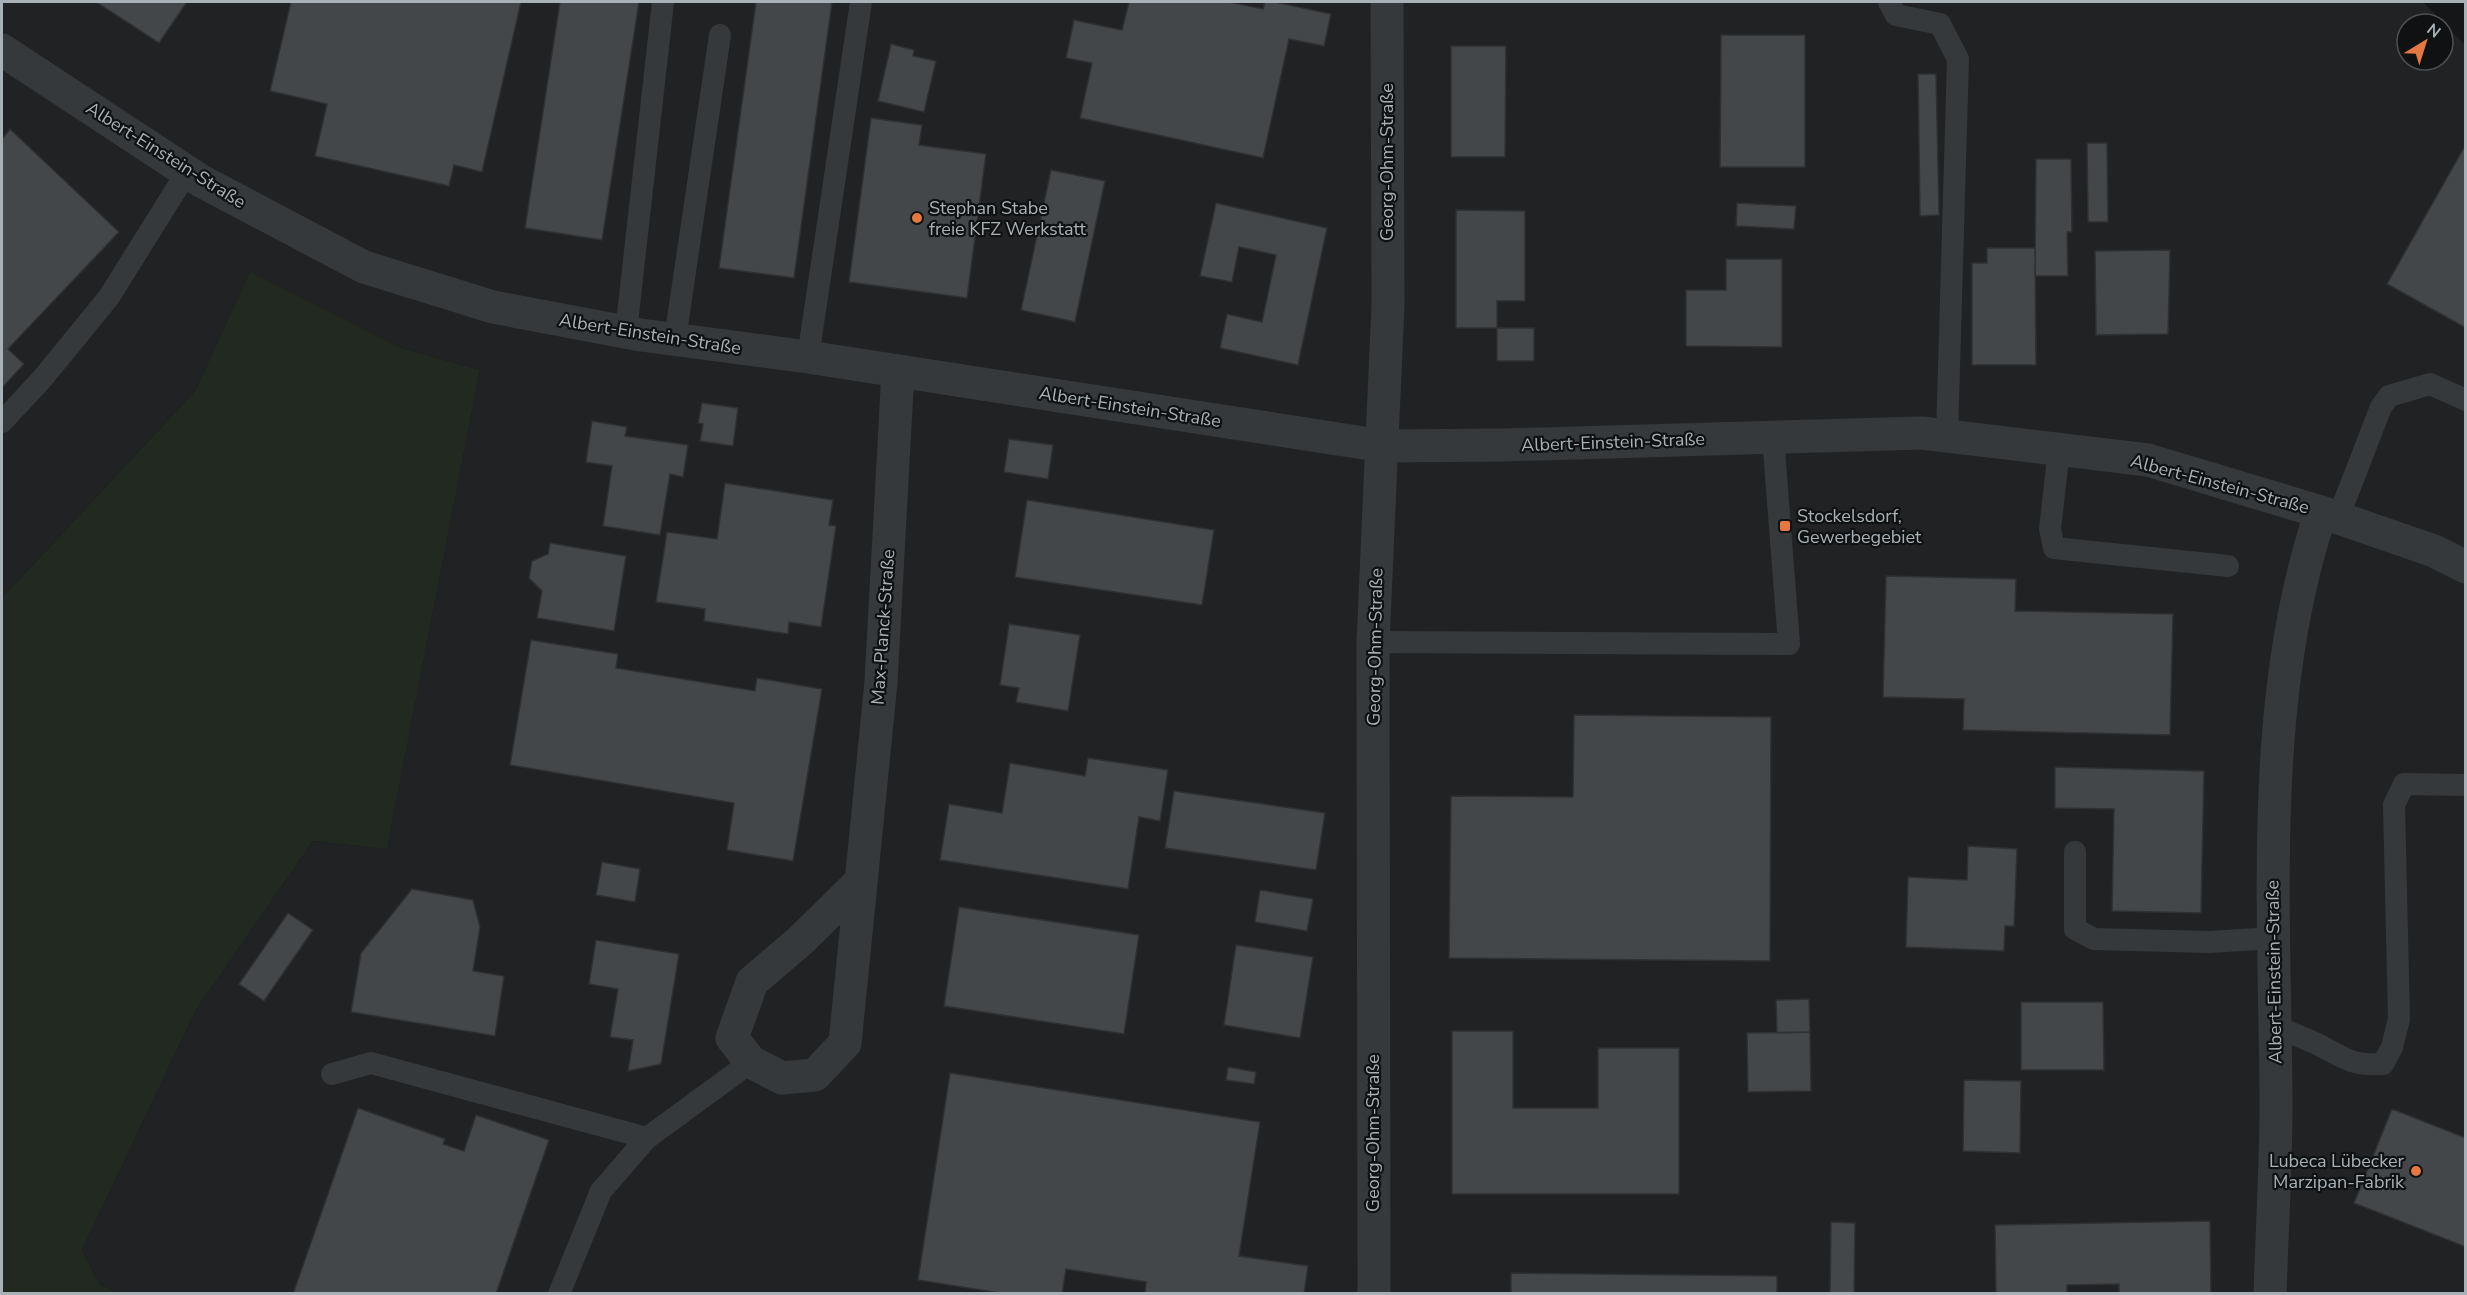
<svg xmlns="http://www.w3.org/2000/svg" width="2467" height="1295" font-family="'Nunito Sans',sans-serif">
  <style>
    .built { fill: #212224; fill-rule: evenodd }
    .green { fill: #222921 }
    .building { fill: #44474a; stroke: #2f3032; stroke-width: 1.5 }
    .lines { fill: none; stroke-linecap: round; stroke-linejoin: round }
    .lane { stroke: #36393b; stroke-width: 22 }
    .street { stroke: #36393b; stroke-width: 33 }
    .poi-dot { fill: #e47840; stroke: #101112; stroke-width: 2 }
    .labels { text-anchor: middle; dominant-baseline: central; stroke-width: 4.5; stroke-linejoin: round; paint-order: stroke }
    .street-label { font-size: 18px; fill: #a8b1b6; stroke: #101112 }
    .poi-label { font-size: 18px; fill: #a8b1b6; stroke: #101112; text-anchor: start }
  </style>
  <rect width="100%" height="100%" fill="#151617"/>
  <path class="built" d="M2 2H2423L2466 46 2465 1293H118L100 1285 82 1250 196 1010 313 841 387 849 480 370 399 347 250 273 195 391 2 598ZM2407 24H2443V60H2407Z"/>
  <path class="green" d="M250 272 399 347 480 370 387 849 313 841 196 1010 82 1250 100 1285 118 1293H2V598L195 391Z"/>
  <path class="building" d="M96 2H187L159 43Z
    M291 2H521L482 172 454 165 449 186 315 156 327 104 270 91Z
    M560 2H639L602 240 525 228Z
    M756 2H832L794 278 719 268Z
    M1129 2H1229L1263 9 1265 2H1275L1331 14 1324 46 1289 39 1263 158 1080 118 1092 63 1066 58 1074 20 1122 30Z
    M1721 35H1805V167H1720Z
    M891 44 914 50 913 56 936 61 924 112 878 101Z
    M1451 46H1506L1505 157H1451Z
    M1918 74H1936L1939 215 1920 216Z
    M871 118 922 125 919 145 986 154 967 298 849 282Z
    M10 129 119 232 8 349 24 364 2 388V139Z
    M2087 143H2107L2108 222H2088Z
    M2466 144V328L2387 284Z
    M2036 159H2071L2072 232H2067L2068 276H2035Z
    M1051 170 1105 181 1075 322 1021 310Z
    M1216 203 1327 228 1298 365 1220 348 1227 314 1262 322 1276 255 1239 247 1232 282 1200 276Z
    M1737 203 1796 206 1794 229 1736 226Z
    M1456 210 1525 211V301H1497V328H1456Z
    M1987 248H2035L2036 365H1972V263H1987Z
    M2170 250 2168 334 2096 335 2095 251Z
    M1726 259H1782V347L1686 346V290H1726Z
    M1497 328H1534V361H1497Z
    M702 403 738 408 733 446 700 441 703 424 698 423Z
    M592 421 627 427 625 436 688 445 683 477 670 474 660 535 603 526 612 466 586 462Z
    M1009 439 1053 445 1048 479 1004 472Z
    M725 483 833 500 829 525 836 526 821 627 789 622 788 634 704 621 705 609 656 602 667 532 717 539Z
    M1027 500 1214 530 1202 605 1015 577Z
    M550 543 626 556 614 631 537 618 542 591 529 578 532 561 548 554Z
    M1886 576 2016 579 2015 611 2173 614 2170 735 1963 730 1964 699 1883 697Z
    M1009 624 1080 635 1068 711 1016 702 1019 688 1000 685Z
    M531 640 618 654 616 668 755 691 757 678 822 689 793 861 727 850 734 803 510 765Z
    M1574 715 1771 717 1770 961 1449 958 1451 796 1573 797Z
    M1088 758 1168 770 1160 821 1139 817 1128 889 940 860 949 804 1002 813 1010 763 1085 776Z
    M2055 767 2204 771 2201 913 2112 911 2114 809 2055 808Z
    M1174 791 1325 813 1316 870 1165 848Z
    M1968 846 2017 849 2014 926H2005L2004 951 1906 947 1908 877 1967 880Z
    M602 862 640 869 635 902 596 895Z
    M412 889 473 900 480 927 473 971 504 976 495 1036 351 1012 361 953Z
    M1260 890 1313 899 1307 931 1255 922Z
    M959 907 1139 935 1124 1034 944 1006Z
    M288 913 313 930 264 1001 239 984Z
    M596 940 679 954 661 1064 628 1071 633 1040 610 1037 618 989 589 984Z
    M1236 945 1313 957 1300 1038 1224 1025Z
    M1809 999 1810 1032 1777 1033 1776 1000Z
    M2021 1002H2103L2104 1070H2021Z
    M1452 1031H1513V1108H1598V1048H1679V1194H1452Z
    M1810 1032 1811 1091 1748 1092 1747 1033Z
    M1228 1067 1256 1072 1254 1084 1226 1080Z
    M950 1073 1260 1122 1239 1256 1308 1266 1304 1294H1145L1146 1282 1066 1269 1062 1294H1006L918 1280Z
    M1964 1080 2021 1081 2020 1153 1963 1151Z
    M358 1108 445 1139 443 1144 464 1151 476 1115 549 1140 496 1294H293Z
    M2392 1109 2466 1138V1247L2354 1203Z
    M2210 1221 2211 1294H2119V1284L2067 1285V1294H1996L1995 1225Z
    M1831 1222 1855 1223 1854 1294H1830Z
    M1511 1273 1777 1276V1294H1511Z"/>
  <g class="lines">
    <path class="lane" d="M1889 2 1896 15 1940 24 1958 59 1947 436
      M626 332 663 2
      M675 339 720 35
      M808 357 861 2
      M2 422 42 379 109 297 187 172
      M2059 450 2050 529 2054 548 2228 566
      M2338 518 2381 407 2389 396 2430 384 2466 400
      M1373 642 1789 644 1773 437
      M2075 852V929L2094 939 2209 942 2274 938
      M2275 1026C2288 1032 2302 1037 2315 1043 2344 1057 2349 1066 2383 1064L2392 1047 2399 1019 2394 805 2404 784 2466 785
      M332 1074 371 1063 647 1138
      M559 1294 601 1191 647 1138 751 1062"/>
    <path class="street" d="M2 50 201 181 364 267 493 307 641 335 808 357 1383 446 1503 445 1922 433 2148 460 2321 512 2434 551 2466 567
      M860 882 800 941 752 982 732 1038 751 1062 782 1078 815 1075 845 1043 881 682 898 371
      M1374 1294 1373 642 1388 305 1387 2
      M2270 1294C2272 1230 2276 1166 2276 1103 2275 908 2258 699 2321 512"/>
  </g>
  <g class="poi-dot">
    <circle cx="917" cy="218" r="6"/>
    <rect x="1779" y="520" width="12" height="12" rx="3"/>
    <circle cx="2416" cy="1171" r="6"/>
  </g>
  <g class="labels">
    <g class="street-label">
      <text transform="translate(166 155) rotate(32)">Albert-Einstein-Straße</text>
      <text transform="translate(1387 162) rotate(-90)">Georg-Ohm-Straße</text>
      <text transform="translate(650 334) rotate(9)">Albert-Einstein-Straße</text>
      <text transform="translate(1130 407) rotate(9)">Albert-Einstein-Straße</text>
      <text transform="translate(1613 442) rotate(-2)">Albert-Einstein-Straße</text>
      <text transform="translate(2220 484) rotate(15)">Albert-Einstein-Straße</text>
      <text transform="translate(883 627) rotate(-86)">Max-Planck-Straße</text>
      <text transform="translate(1375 647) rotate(-89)">Georg-Ohm-Straße</text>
      <text transform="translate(2274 972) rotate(-91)">Albert-Einstein-Straße</text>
      <text transform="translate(1373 1133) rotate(-90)">Georg-Ohm-Straße</text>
    </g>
    <g class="poi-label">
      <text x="929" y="208">Stephan Stabe<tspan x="929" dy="21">freie KFZ Werkstatt</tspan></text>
      <text x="1797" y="516">Stockelsdorf,<tspan x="1797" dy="21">Gewerbegebiet</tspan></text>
      <text x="2404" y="1161" text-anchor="end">Lubeca Lübecker<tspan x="2404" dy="21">Marzipan-Fabrik</tspan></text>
    </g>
  </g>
  <rect width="2467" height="1295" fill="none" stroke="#a8b1b6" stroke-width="6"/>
  <g transform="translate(2425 42) rotate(38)"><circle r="28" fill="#101112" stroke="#4d5154" stroke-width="1.5"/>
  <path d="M0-4.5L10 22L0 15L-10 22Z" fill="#e47840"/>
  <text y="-9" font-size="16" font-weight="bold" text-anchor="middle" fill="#a8b1b6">N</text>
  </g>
</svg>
